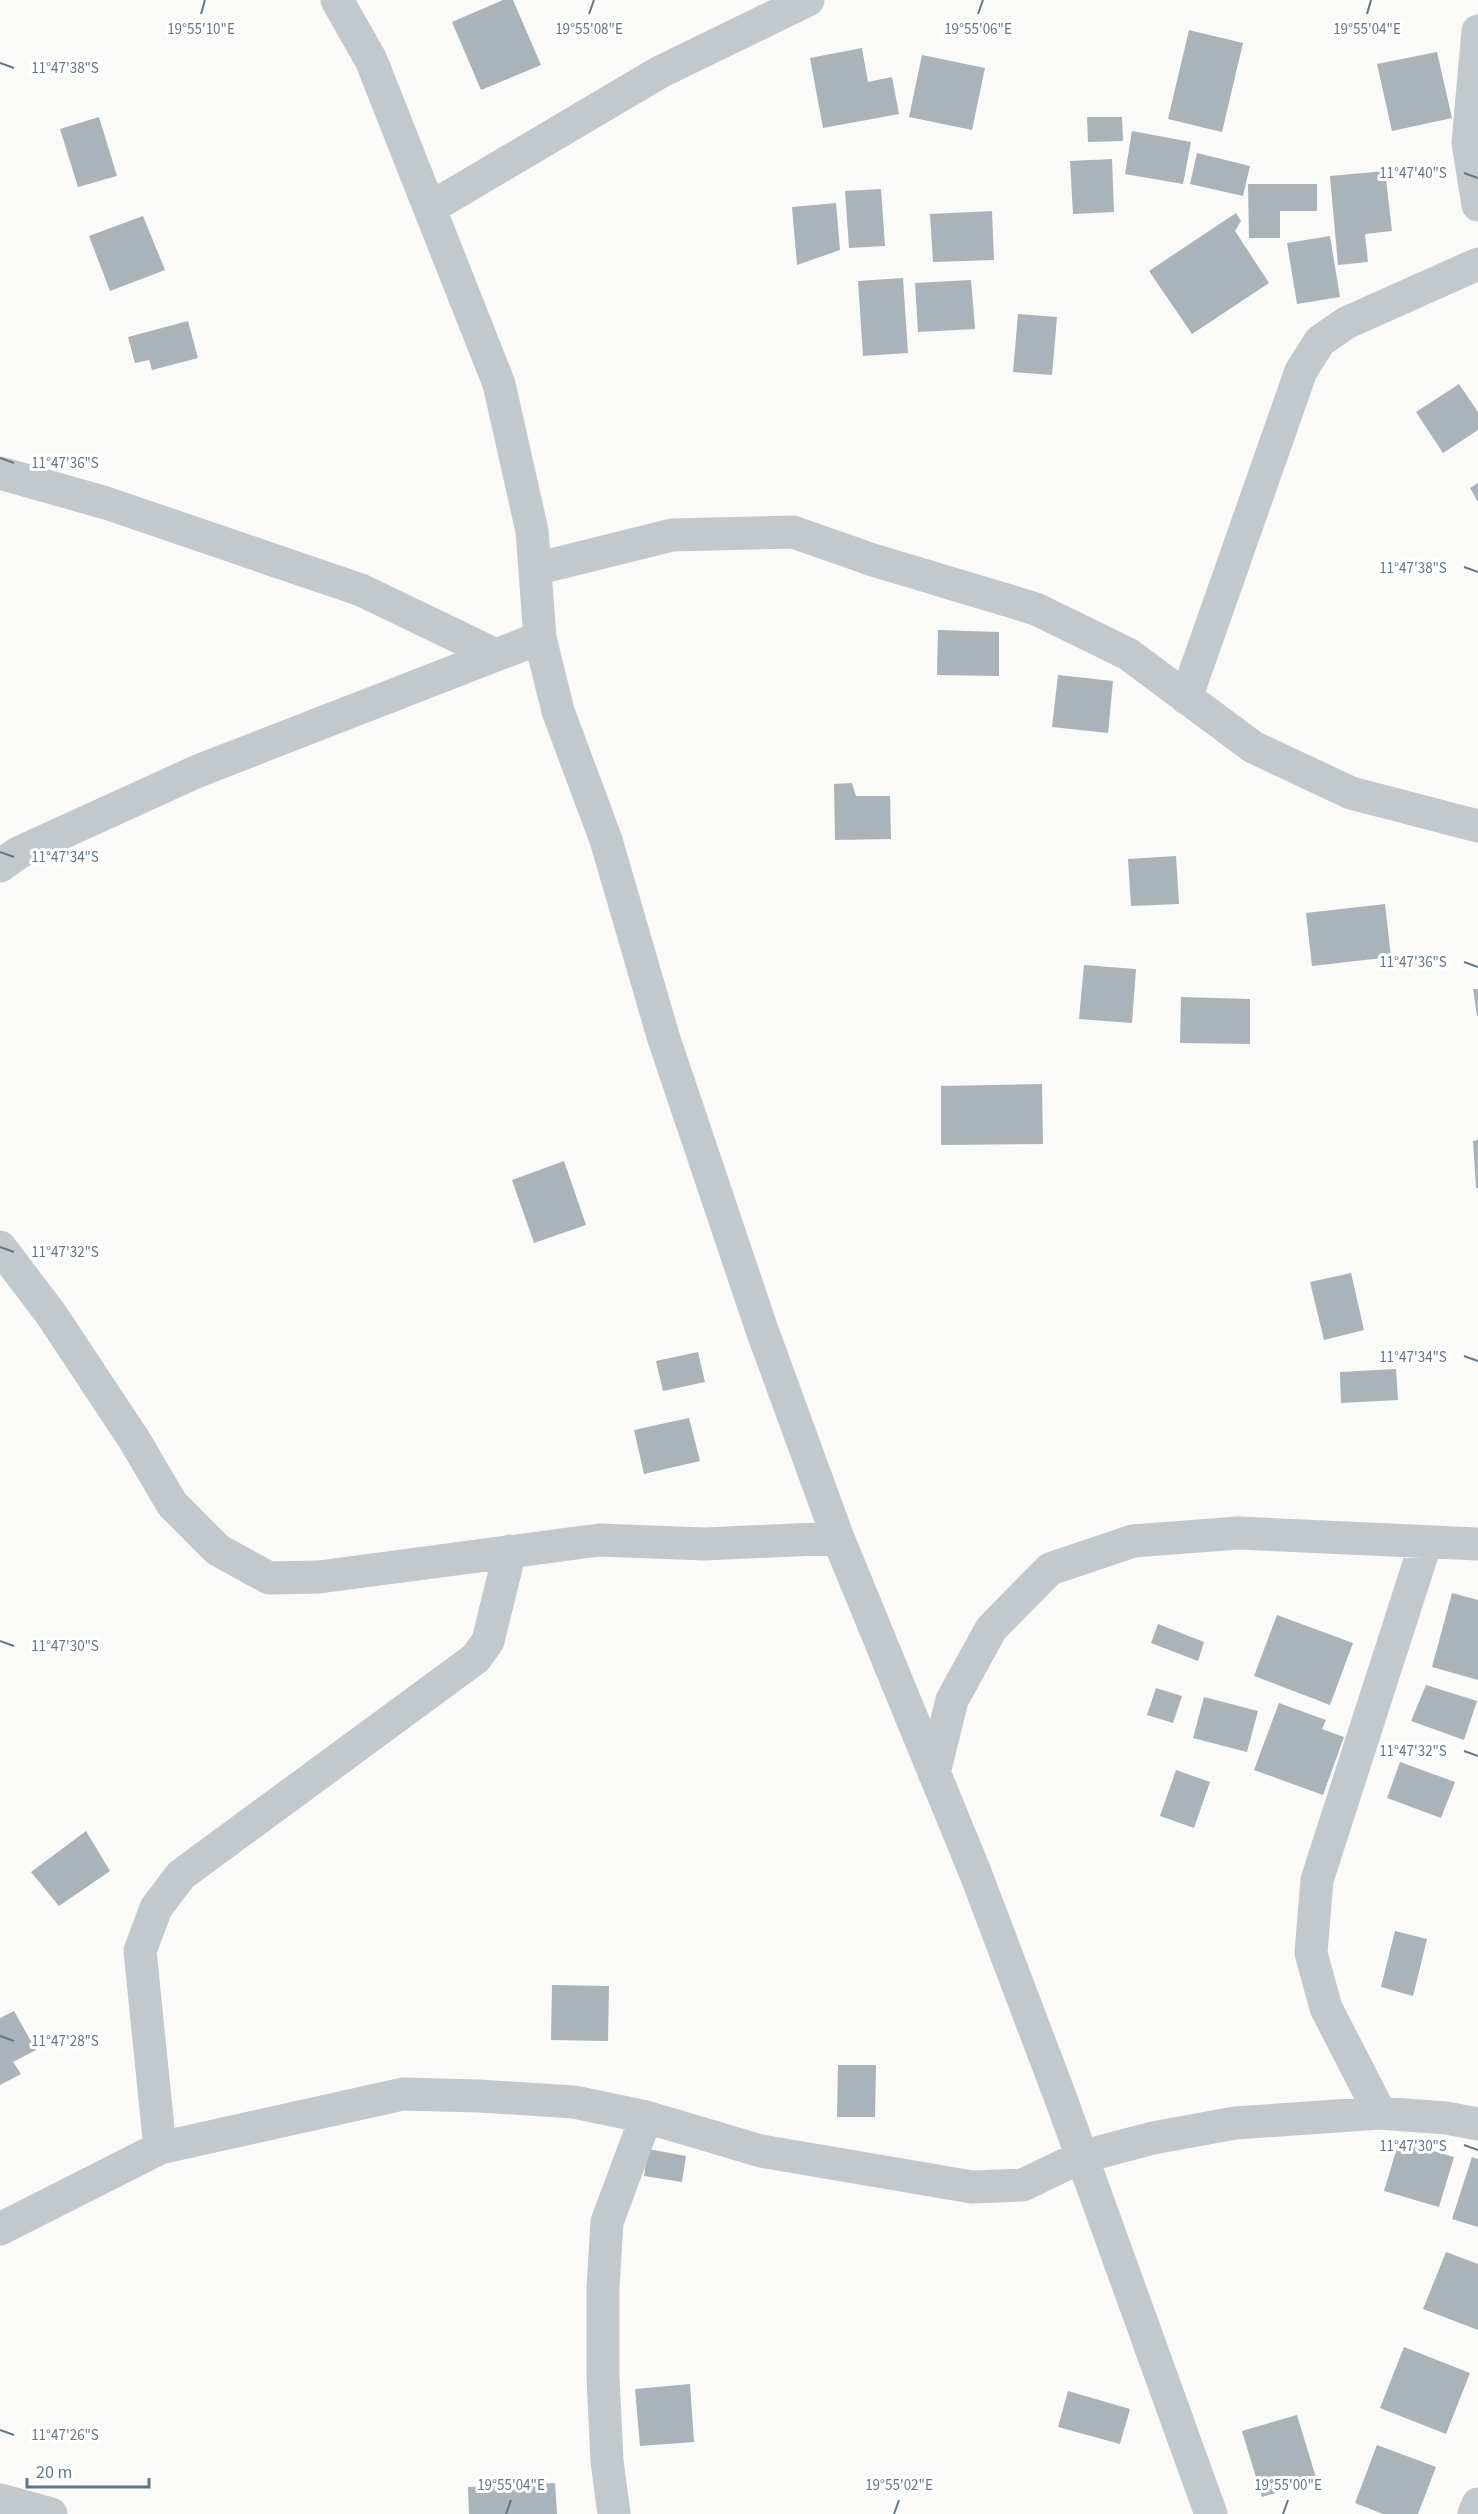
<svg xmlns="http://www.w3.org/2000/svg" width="1478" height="2514" font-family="'Source Sans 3',sans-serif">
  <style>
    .building { fill: #aab3b9 }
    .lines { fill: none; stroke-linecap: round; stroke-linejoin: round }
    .street { stroke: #c3c8cc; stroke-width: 33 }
    .ticks { fill: none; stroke: #657683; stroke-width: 2 }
    .ticks-label { font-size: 15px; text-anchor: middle; fill: #657683; stroke: #fff; stroke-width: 6; stroke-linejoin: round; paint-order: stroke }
  </style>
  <rect width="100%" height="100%" fill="#fafaf8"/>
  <path class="building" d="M503 0H513L541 65 481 90 452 22Z
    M1189 30 1243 43 1222 132 1168 119Z
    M862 48 868 82 892 77 899 114 823 128 810 58Z
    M1437 52 1452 118 1392 131 1377 64Z
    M922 55 985 68 972 130 909 117Z
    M99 117 117 176 78 187 60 129Z
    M1087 117H1122L1123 141 1088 142Z
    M1132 131 1191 142 1183 184 1125 174Z
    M1197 153 1250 166 1243 196 1190 184Z
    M1112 159 1114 212 1073 214 1070 161Z
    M1385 171 1392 231 1365 234 1368 262 1338 265 1330 176Z
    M1248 184H1317V211H1280V238H1249Z
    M881 189 885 246 849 248 845 191Z
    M836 203 840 250 797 265 792 207Z
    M992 211 994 260 933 262 930 214Z
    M1236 213 1241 221 1235 231 1269 283 1192 334 1149 271Z
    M143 216 165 270 110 291 89 236Z
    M1330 236 1340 297 1297 304 1287 243Z
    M903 278 908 353 863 356 858 281Z
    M971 280 975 329 918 332 915 283Z
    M1018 314 1057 317 1052 375 1013 372Z
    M188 321 198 358 152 370 149 360 135 363 128 337Z
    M1459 384 1478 412V430L1443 453 1416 412Z
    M1478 483V502L1470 488Z
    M938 630 999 632V676L937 675Z
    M1058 675 1113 681 1108 733 1052 727Z
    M852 783 856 796H890L891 839 835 840 834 784Z
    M1176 856 1179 904 1131 906 1128 859Z
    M1385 904 1391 957 1312 966 1306 913Z
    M1084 965 1136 969 1132 1023 1079 1019Z
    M1473 989H1478V1016H1477Z
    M1181 997 1250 999V1044L1180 1043Z
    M1042 1084 1043 1144 941 1145V1086Z
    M1478 1140V1188H1476L1473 1141Z
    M564 1161 586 1225 534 1243 512 1180Z
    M1351 1273 1364 1330 1324 1340 1310 1282Z
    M698 1352 705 1382 663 1391 656 1361Z
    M1396 1369 1398 1400 1341 1403 1340 1372Z
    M689 1418 700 1461 644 1474 634 1430Z
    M1452 1593 1478 1600V1680L1432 1667Z
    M1277 1615 1353 1643 1330 1705 1254 1676Z
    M1158 1624 1204 1642 1198 1661 1151 1643Z
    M1426 1685 1477 1701 1464 1740 1411 1721Z
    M1156 1688 1182 1696 1173 1723 1147 1715Z
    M1204 1697 1258 1711 1247 1752 1193 1738Z
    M1279 1703 1326 1720 1322 1729 1344 1737 1323 1795 1254 1770Z
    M1400 1762 1455 1782 1441 1818 1387 1798Z
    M1176 1770 1210 1782 1194 1828 1160 1816Z
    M86 1831 110 1871 59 1906 31 1872Z
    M1395 1931 1427 1939 1413 1996 1381 1987Z
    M552 1985 609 1986 608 2041 551 2040Z
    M14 2011 36 2050 13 2062 21 2074 0 2085V2018Z
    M838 2065H876L875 2117H837Z
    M1399 2141 1454 2157 1439 2207 1384 2191Z
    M648 2149 686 2156 682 2182 644 2176Z
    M1472 2157 1478 2159V2227L1452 2219Z
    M1446 2252 1478 2264V2330L1423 2309Z
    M1404 2347 1470 2373 1446 2434 1380 2408Z
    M690 2384 694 2442 640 2446 635 2389Z
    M1068 2391 1130 2409 1120 2444 1058 2427Z
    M1297 2415 1317 2481 1262 2497 1242 2431Z
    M1377 2445 1436 2467 1418 2514H1383L1355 2503Z
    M555 2483 557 2514H469L468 2487Z"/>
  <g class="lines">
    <path class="street" d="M337 0 371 60 499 384 532 531 540 638 558 711 606 840 663 1036 762 1330 838 1538 975 1872 1061 2099 1211 2514
      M1478 31 1468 143 1478 205
      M430 208 660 72 808 0
      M0 473 106 503 361 590 496 655
      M535 569 672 535 793 532 873 560 1036 609 1128 654 1253 747 1351 793 1478 826
      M1186 698 1301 371 1320 341 1346 323 1478 264
      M0 866 18 853 198 771 540 638
      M0 1247 51 1314 135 1441 172 1504 218 1550 269 1578 319 1577 599 1540 705 1544 838 1538
      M934 1773 952 1700 991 1629 1050 1569 1133 1541 1238 1533 1478 1544
      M1380 2113 1326 2008 1311 1953 1317 1880 1426 1542
      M160 2148 140 1951 156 1908 181 1875 476 1658 488 1641 510 1551
      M0 2229 160 2148 403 2094 479 2096 574 2102 646 2117 761 2151 972 2187 1023 2185 1081 2157 1153 2138 1235 2123 1380 2113 1446 2118 1478 2124
      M0 2500 51 2514
      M614 2514 607 2461 603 2377V2287L607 2222 646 2117
      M1474 2514 1478 2504"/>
  </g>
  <path class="ticks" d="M201 14 205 0M589 14 594 0M978 14 983 0M1367 14 1371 0M0 63 14 68M1464 173 1478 178M0 458 14 463M1464 567 1478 572M0 852 14 857M1464 962 1478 967M0 1247 14 1252M1464 1356 1478 1361M0 1641 14 1646M1464 1751 1478 1756M0 2036 14 2041M1464 2145 1478 2150M0 2430 14 2435M506 2514 511 2500M894 2514 899 2500M1283 2514 1288 2500"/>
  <g class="ticks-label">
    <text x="201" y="34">19°55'10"E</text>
    <text x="589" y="34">19°55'08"E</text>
    <text x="978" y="34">19°55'06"E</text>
    <text x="1367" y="34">19°55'04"E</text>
    <text x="65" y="73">11°47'38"S</text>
    <text x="1413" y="178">11°47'40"S</text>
    <text x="65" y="468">11°47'36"S</text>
    <text x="1413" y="573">11°47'38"S</text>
    <text x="65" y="862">11°47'34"S</text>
    <text x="1413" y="967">11°47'36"S</text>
    <text x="65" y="1257">11°47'32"S</text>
    <text x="1413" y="1362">11°47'34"S</text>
    <text x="65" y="1651">11°47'30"S</text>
    <text x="1413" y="1756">11°47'32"S</text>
    <text x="65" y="2046">11°47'28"S</text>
    <text x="1413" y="2151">11°47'30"S</text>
    <text x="65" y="2440">11°47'26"S</text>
    <text x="511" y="2490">19°55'04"E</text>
    <text x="899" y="2490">19°55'02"E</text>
    <text x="1288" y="2490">19°55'00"E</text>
  </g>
  <path d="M27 2478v9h122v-9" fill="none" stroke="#657683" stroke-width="3"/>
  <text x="36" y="2478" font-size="18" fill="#657683" stroke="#ffffff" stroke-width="4.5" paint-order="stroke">20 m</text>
</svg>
